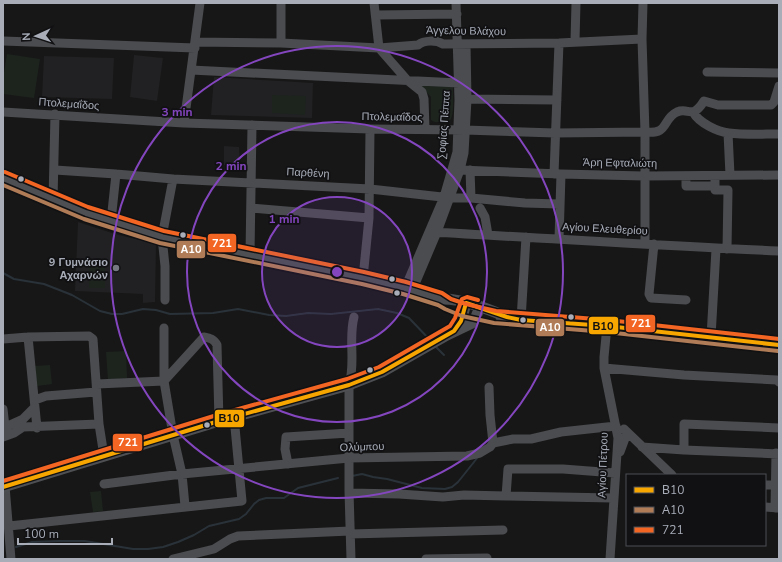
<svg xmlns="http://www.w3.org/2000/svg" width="782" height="562" font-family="'Nunito Sans',sans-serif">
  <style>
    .built { fill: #212123 }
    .green { fill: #1d241e }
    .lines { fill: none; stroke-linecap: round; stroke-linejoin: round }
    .stream { stroke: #2a3239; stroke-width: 2 }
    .minor { stroke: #4b4c50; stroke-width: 9 }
    .major { stroke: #4d4f52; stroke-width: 11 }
    .bus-1-casing { stroke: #111113; stroke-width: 7 }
    .bus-2-casing { stroke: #111113; stroke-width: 7 }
    .bus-3-casing { stroke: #111113; stroke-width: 7 }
    .bus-1 { stroke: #f7a600; stroke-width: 4 }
    .bus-2 { stroke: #b07c57; stroke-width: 4 }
    .bus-3 { stroke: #f26522; stroke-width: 4 }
    .ring { fill: none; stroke: #8446be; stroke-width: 2 }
    .bus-dot { fill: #a8adb8; stroke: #111113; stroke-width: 1.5 }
    .poi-dot { fill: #757880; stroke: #111113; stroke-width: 1.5 }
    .labels { text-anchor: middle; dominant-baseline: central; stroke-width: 3.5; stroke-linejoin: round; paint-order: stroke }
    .street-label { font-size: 11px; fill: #a8adb8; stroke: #111113 }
    .poi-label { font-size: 11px; font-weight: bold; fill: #a8adb8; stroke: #111113; text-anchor: end }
    .centre { fill: #8446be; stroke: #111113; stroke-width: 2 }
    .ring-label { font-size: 12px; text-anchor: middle; font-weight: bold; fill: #8446be; stroke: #111113; stroke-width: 3.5; stroke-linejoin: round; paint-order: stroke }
    .line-badge { stroke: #111113; stroke-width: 1.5 }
    .badge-label { font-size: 11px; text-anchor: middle; font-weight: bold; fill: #fff }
    .pale-badge-label { font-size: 11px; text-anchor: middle; font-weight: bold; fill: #111 }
  </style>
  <rect width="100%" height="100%" fill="#171717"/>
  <path class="built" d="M134 55 163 58 157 101 130 97Z
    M44 56 114 58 112 99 42 97Z
    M214 77 313 83 312 118 211 115Z
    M224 146 239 147 240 166 224 165Z
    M78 222 115 234 156 244 155 302 143 303V294L75 291Z"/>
  <path class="green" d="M7 54 40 59 34 98 3 94V79Z
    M419 84 453 86C453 95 455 116 449 122H435L431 120V97Z
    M272 95 306 96 305 115 272 113Z
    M89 261 105 262V288H89Z
    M126 351 127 378 108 380 106 352Z
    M50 365 52 384 37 386 34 366Z
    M101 491 103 511 93 512 90 492Z"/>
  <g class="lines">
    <path class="stream" d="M3 273 14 279 44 284 72 295 100 311 112 314H122L143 309 156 310 170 314 213 313 238 309 269 315 286 316 308 313 331 314 378 309 397 313 409 318 430 340
      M435 346 444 355
      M352 476 362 474 373 477 387 479 422 488 445 489 452 487 458 482 478 457
      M16 547 32 542 58 541H85L133 549H148L163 547 178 542 194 535 209 526 239 519 246 514 254 504 259 500 266 498H284L298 488 338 478"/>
    <path class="minor" d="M281 3V43
      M374 3 379 48 407 80 422 92 424 99 425 129
      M643 3 642 39 645 132V244
      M376 15 457 14
      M3 41 195 48
      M575 41 576 3
      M195 42 281 43 379 48 418 45C424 40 436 40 443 44L559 43 642 39
      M191 70 459 83
      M707 72 779 73
      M467 99 557 100
      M3 112 184 123 370 129 465 130 555 133 645 132C669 135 662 119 677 112 689 107 692 120 704 101L718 105H771L774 102 779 86
      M693 112C699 123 718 132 729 133 745 135 763 134 779 134
      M184 123 200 3
      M728 133 730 175
      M55 170 116 174 173 179 370 189 451 198H471L525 203 559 204
      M460 170 561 174 644 176 779 175
      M470 170 471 198
      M554 174 559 43
      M686 176V186H715
      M715 176V190H728L727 249
      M53 200 55 114
      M251 208 369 218
      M480 208 485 217 488 235
      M111 221 116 174
      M430 232C546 238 663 246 779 251
      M559 239 561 174
      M654 244 649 294 651 298 686 300
      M250 254 252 125
      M363 278 369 218 370 129
      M405 288 444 197 457 152 459 100 456 3
      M412 291 437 232 460 170 464 153 467 99 466 44
      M165 300V266L162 237 173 179
      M521 320 526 237
      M607 326 604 357V368L618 438 610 559
      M164 328V381L173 435 182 474 185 506
      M28 337 37 428
      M711 337 716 249
      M3 339 28 337 89 336 93 339 99 424 104 456
      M604 368 684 375 777 380 779 382
      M97 384 164 381 204 337C210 338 214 339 217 345L219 421
      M489 387 490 415 493 443
      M35 400 46 396 96 392
      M3 409 5 427
      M3 428 23 419 35 407
      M624 429 672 475
      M3 437 14 433 23 427 99 424
      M642 447 684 450 779 454
      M684 450V424L779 428
      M620 452 627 433
      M288 464 285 449 286 437 349 433
      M104 484 182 474 349 458 467 456 480 453 490 447 493 443 513 439H531L561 432 616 426
      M765 485H779
      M5 486 11 559
      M349 493 399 494 443 497 464 495 506 496 613 498
      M506 496 508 469H563L615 473 616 468
      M765 507 779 508
      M775 508 776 453
      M9 526 242 501 234 417
      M350 534 503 530
      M173 559 214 549 230 539 238 536 350 531
      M351 559 349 491V385C356 362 348 340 354 317
      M426 559 487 558"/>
    <path class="major" d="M3 178 86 213 162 237 363 278 440 299C461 298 488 309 507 317
      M501 317 648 330 779 345
      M454 331 461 321 466 303
      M3 487 219 421 349 385 382 372 447 335 472 323 475 319 480 307"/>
    <g class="bus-1-casing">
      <path id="bus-1" d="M3 487 219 421 349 385 382 372 454 331 461 321 466 303 507 317 521 320 607 326 779 345"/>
    </g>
    <g class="bus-2-casing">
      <path id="bus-2" d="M3 185 84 219 160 243 362 284 403 294 438 305 445 309 462 316 494 323 606 332 778 351"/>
    </g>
    <g class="bus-3-casing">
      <path id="bus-3" d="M5 172 88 207 164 231 364 272 406 282 442 293 451 299 466 304 496 311 608 320 779 339
        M3 481 217 415 347 379 379 367 450 326 455 318 462 299 467 297 478 300"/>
    </g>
    <use href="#bus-1" class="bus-1"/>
    <use href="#bus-2" class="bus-2"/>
    <use href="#bus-3" class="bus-3"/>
  </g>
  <circle cx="337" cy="272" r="75" fill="#8446be" fill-opacity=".12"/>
  <g class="ring">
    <circle cx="337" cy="272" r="75"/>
    <circle cx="337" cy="272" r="150"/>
    <circle cx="337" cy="272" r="226"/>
  </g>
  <g class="bus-dot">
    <circle cx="21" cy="179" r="3.5"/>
    <circle cx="183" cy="235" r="3.5"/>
    <circle cx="392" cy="279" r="3.5"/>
    <circle cx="397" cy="293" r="3.5"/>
    <circle cx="571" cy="317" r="3.5"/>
    <circle cx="523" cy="320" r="3.5"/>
    <circle cx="370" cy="370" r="3.5"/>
    <circle cx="207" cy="425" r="3.5"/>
  </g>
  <circle class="poi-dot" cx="116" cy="268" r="4"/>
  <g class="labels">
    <g class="street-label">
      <text transform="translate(466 31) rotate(1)">Άγγελου Βλάχου</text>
      <text transform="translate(69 104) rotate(4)">Πτολεμαΐδος</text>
      <text transform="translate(392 117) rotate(1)">Πτολεμαΐδος</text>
      <text transform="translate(444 125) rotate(-86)">Σοφίας Πέππα</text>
      <text transform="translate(620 163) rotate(1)">Άρη Εφταλιώτη</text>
      <text transform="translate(308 173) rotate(3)">Παρθένη</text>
      <text transform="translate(605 229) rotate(3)">Αγίου Ελευθερίου</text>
      <text transform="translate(362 447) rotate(-2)">Ολύμπου</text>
      <text transform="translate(603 465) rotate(-88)">Αγίου Πέτρου</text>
    </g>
    <g class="poi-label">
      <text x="108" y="262">9 Γυμνάσιο<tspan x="108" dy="13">Αχαρνών</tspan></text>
    </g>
  </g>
  <circle cx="337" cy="272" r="6" class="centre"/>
  <g class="ring-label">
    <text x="177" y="116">3 min</text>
    <text x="231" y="170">2 min</text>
    <text x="284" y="223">1 min</text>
  </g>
  <g class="line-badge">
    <rect x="207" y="233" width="30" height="20" rx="4" fill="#f26522"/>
    <rect x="176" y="240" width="30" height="19" rx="4" fill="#b07c57"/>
    <rect x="625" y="314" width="31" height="19" rx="4" fill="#f26522"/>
    <rect x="588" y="316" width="31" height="19" rx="4" fill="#f7a600"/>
    <rect x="535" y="318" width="30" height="19" rx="4" fill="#b07c57"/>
    <rect x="214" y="409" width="31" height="19" rx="4" fill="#f7a600"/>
    <rect x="112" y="433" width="31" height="19" rx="4" fill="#f26522"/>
  </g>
  <g class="badge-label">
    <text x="222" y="247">721</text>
    <text x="191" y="253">Α10</text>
    <text x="641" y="327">721</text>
    <text x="550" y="331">Α10</text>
    <text x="128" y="446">721</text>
  </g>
  <g class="pale-badge-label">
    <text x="603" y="330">Β10</text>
    <text x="229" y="422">Β10</text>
  </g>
  <rect width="782" height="562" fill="none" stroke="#a8adb8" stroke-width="8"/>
  <rect x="626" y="474" width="140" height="72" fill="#111113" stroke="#4d4f55"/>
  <rect x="634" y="487" width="20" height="6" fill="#f7a600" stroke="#4d4f55"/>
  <text x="662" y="494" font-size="12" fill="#a8adb8">Β10</text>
  <rect x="634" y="507" width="20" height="6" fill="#b07c57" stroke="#4d4f55"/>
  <text x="662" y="514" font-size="12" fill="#a8adb8">Α10</text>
  <rect x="634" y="527" width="20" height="6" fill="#f26522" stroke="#4d4f55"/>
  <text x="662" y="534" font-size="12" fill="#a8adb8">721</text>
  <g transform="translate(36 36) rotate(267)" stroke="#111113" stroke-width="3" paint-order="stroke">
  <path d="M0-3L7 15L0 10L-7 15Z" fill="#a8adb8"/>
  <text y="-6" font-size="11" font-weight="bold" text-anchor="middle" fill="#a8adb8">N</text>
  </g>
  <path d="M18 538v6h94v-6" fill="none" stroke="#a8adb8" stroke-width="2"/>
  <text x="24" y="538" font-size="12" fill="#a8adb8" stroke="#111113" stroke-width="3" paint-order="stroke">100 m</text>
</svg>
